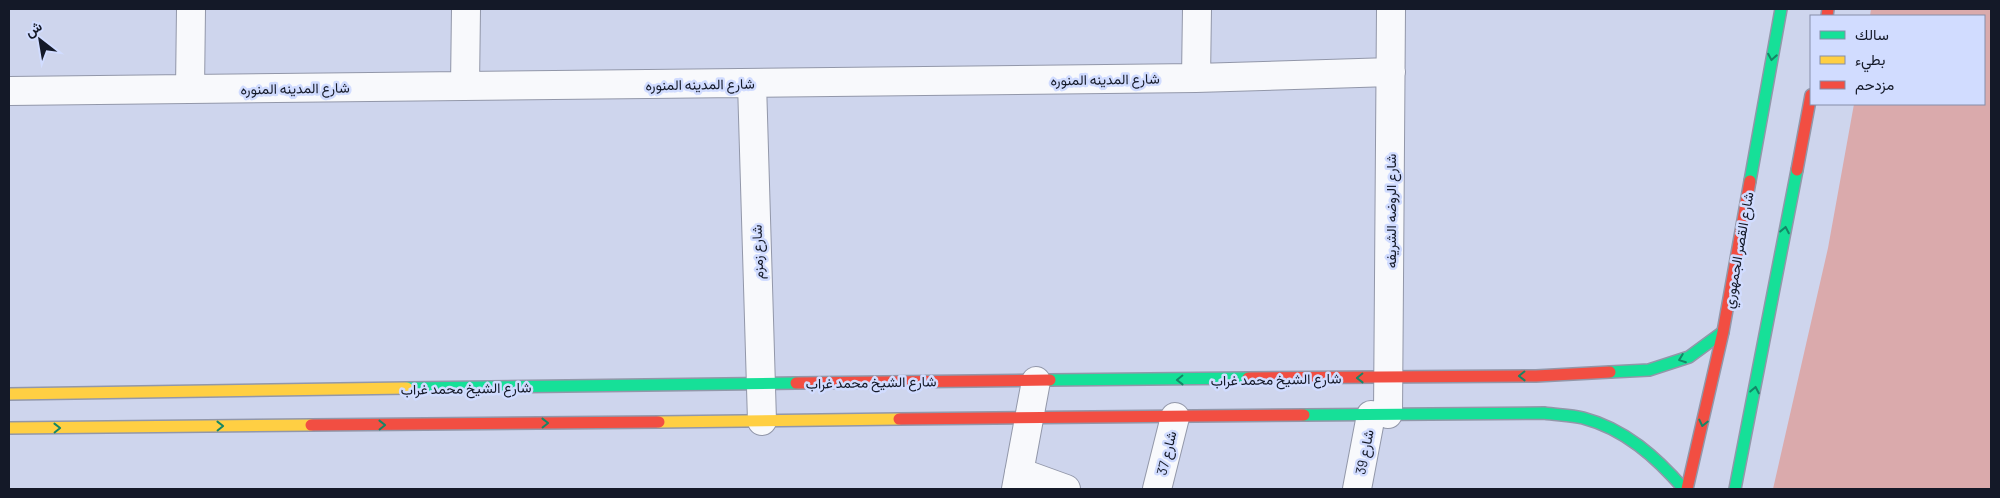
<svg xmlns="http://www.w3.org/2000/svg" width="2000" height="498" font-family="Barlow,Vazirmatn,sans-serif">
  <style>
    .green { fill: #daaaac }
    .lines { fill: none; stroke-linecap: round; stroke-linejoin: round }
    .street-casing { stroke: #9297a9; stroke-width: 30 }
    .fast-casing { stroke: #9297a9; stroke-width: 14 }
    .slow-casing { stroke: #9297a9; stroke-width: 14 }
    .jam-casing { stroke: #9297a9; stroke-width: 14 }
    .street { stroke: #f8f9fc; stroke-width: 28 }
    .fast { stroke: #16e098; stroke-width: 11 }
    .slow { stroke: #ffcf43; stroke-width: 11 }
    .jam { stroke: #f24e42; stroke-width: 11 }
    .oneway { stroke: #158666 }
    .labels { text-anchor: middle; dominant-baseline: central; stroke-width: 5; stroke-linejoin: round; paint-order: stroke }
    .street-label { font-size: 14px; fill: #141928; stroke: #d1dcff }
  </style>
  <rect width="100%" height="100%" fill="#ced5ed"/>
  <path class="green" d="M1871 9H1991V489H1773L1828 248 1854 104H1984V16H1870Z"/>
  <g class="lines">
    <g class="street-casing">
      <path id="street" d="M1196 78 1197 9
        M752 83 762 421
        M465 86 466 9
        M190 89 191 9
        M9 91 1196 78 1391 72
        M1388 414 1391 9
        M1019 472 1066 489
        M1016 489 1036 381
        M1157 489 1175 417
        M1357 489 1371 415"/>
    </g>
    <g class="fast-casing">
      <path id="fast" d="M1750 181 1781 9
        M1610 372 1649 370 1689 357 1723 332
        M1050 380 1248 378
        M407 388 796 383
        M1304 415 1544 413C1557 415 1570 415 1583 418 1625 429 1656 457 1684 489
        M1735 489 1797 170"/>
    </g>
    <g class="slow-casing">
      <path id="slow" d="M9 394 407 388
        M659 422 899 419
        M9 428 311 425"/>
    </g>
    <g class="jam-casing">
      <path id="jam" d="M1827 16 1828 9
        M1797 170 1811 95
        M1248 378 1536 376 1610 372
        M796 383 1050 380
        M899 419 1304 415
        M311 425 659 422
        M1687 489 1723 332 1750 181"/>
    </g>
    <use href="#street" class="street"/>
    <use href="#fast" class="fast"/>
    <use href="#slow" class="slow"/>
    <use href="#jam" class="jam"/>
  </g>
  <defs><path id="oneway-chevron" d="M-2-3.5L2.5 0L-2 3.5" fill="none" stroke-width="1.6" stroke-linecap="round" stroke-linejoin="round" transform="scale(1.25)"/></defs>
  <g class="oneway">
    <use href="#oneway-chevron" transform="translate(1772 57) rotate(100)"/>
    <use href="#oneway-chevron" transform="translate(1785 230) rotate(-79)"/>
    <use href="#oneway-chevron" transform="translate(1682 359) rotate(159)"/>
    <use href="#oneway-chevron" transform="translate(1522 376) rotate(179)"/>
    <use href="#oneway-chevron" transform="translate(1360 378) rotate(179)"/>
    <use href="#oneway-chevron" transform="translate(1180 380) rotate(179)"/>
    <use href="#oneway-chevron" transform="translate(1755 390) rotate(-79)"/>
    <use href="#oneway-chevron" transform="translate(545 423) rotate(-1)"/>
    <use href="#oneway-chevron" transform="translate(1703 423) rotate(103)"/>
    <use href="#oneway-chevron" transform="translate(382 425) rotate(-1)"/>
    <use href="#oneway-chevron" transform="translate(220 426) rotate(-1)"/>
    <use href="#oneway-chevron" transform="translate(57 428) rotate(-1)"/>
  </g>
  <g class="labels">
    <g class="street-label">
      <text transform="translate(1105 79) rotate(-1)">شارع المدينه المنوره</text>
      <text transform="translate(700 84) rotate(-1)">شارع المدينه المنوره</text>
      <text transform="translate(295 88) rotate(-1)">شارع المدينه المنوره</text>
      <text transform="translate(1390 211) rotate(-90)">شارع الروضه الشريفه</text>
      <text transform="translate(1738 250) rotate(-80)">شارع القصر الجمهوري</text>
      <text transform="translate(757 252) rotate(-92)">شارع زمزم</text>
      <text transform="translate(1276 379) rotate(-1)">شارع الشيخ محمد غراب</text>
      <text transform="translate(871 382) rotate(-1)">شارع الشيخ محمد غراب</text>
      <text transform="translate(466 388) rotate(-1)">شارع الشيخ محمد غراب</text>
      <text transform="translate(1364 452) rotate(-79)">شارع 39</text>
      <text transform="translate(1166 453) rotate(-76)">شارع 37</text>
    </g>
  </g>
  <rect width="2000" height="498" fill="none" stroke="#141928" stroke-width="20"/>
  <rect x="1810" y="15" width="175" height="90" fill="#d1dcff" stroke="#858ea9"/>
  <rect x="1820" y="31" width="25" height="8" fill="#16e098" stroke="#858ea9"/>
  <text x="1855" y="40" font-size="15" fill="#141928">سالك</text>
  <rect x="1820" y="56" width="25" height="8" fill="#ffcf43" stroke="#858ea9"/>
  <text x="1855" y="65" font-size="15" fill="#141928">بطيء</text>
  <rect x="1820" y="81" width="25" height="8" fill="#f24e42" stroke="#858ea9"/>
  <text x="1855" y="90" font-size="15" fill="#141928">مزدحم</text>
  <g transform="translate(40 40) rotate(329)" stroke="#d1dcff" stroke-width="4" paint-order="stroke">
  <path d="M0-4L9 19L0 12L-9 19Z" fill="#141928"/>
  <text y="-8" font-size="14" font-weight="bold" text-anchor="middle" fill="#141928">ش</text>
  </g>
</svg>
